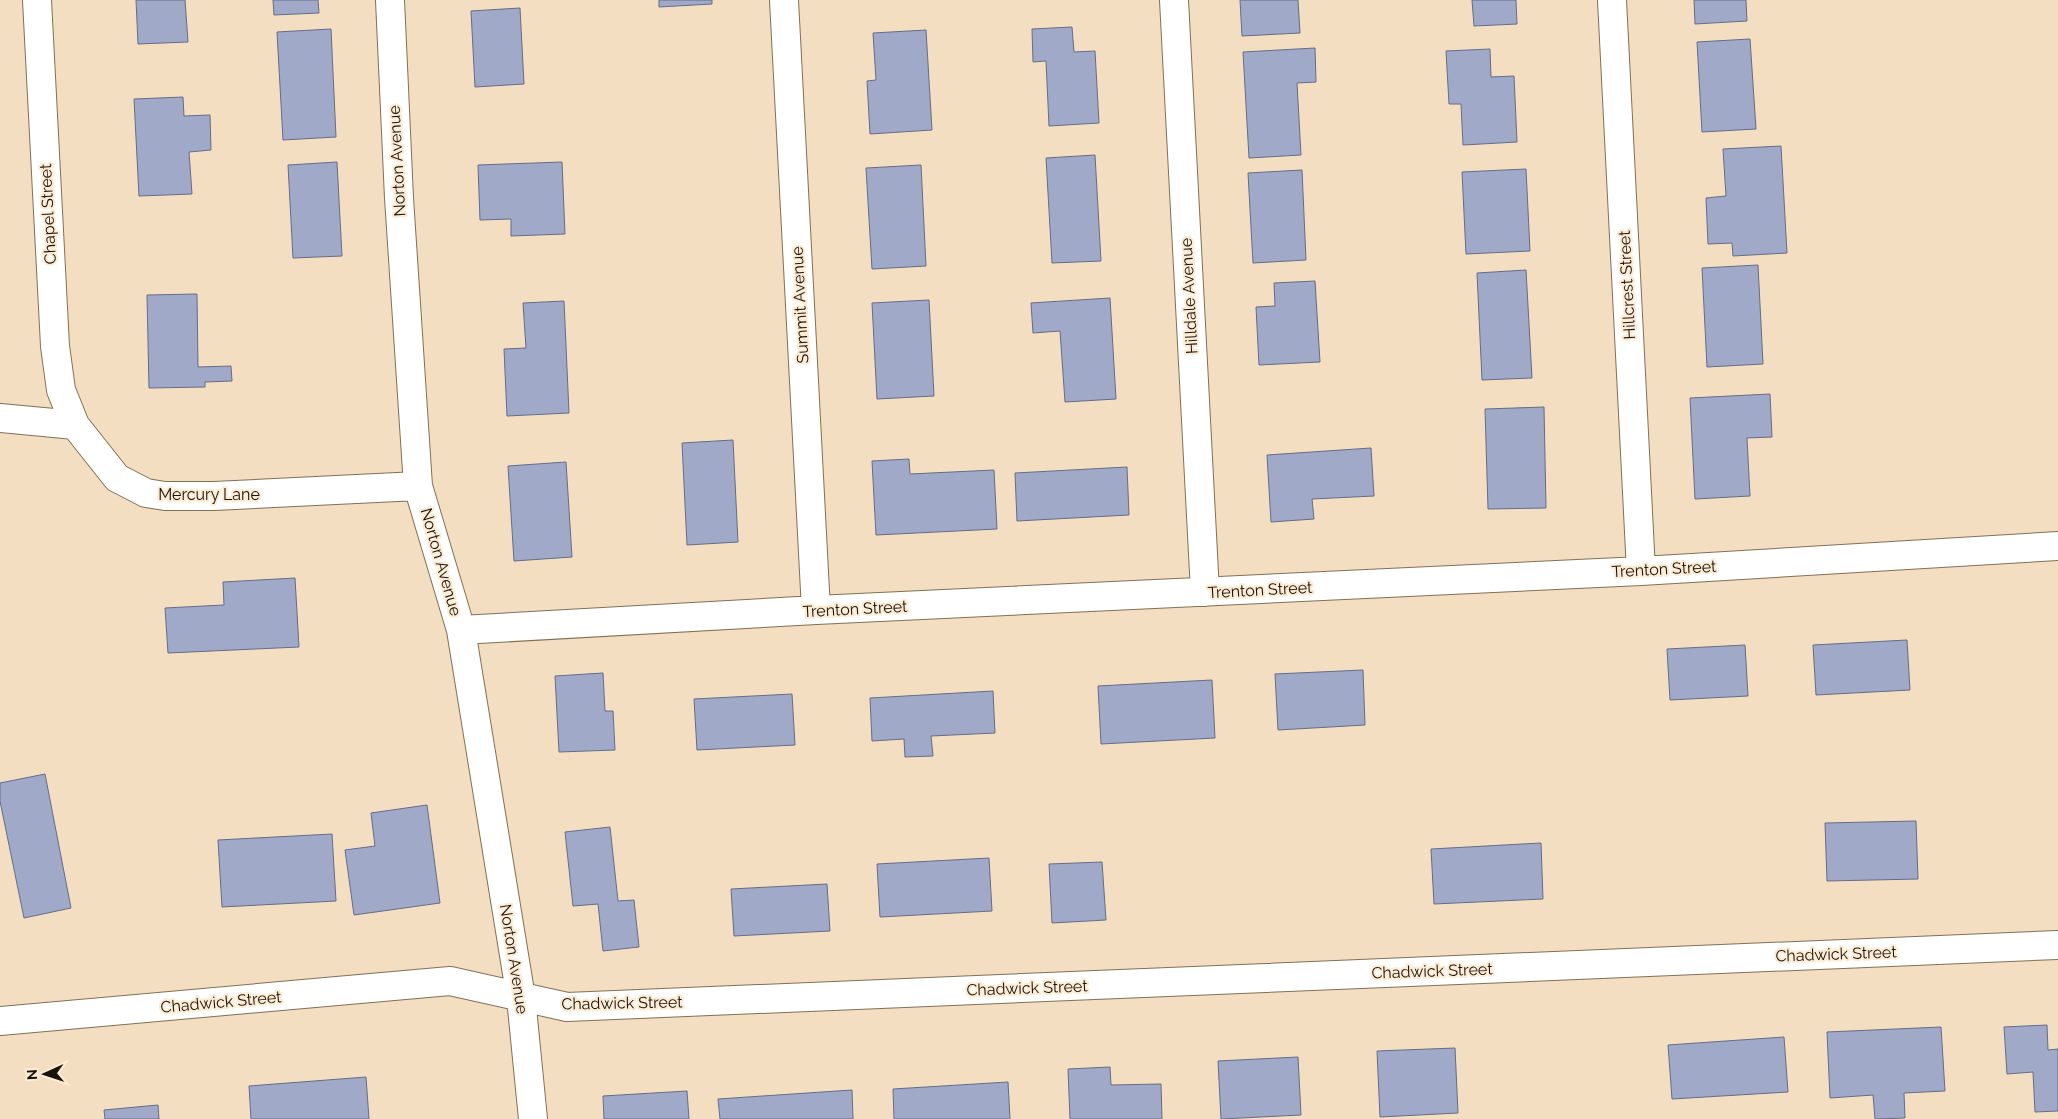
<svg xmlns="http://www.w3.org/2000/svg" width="2058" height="1119" font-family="Raleway,sans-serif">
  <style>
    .building { fill: #a1a9c8; stroke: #646c88 }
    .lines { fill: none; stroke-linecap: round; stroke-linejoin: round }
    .street-casing { stroke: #827055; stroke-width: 30 }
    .street { stroke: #fff; stroke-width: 28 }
    .labels { text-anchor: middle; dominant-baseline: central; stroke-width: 4.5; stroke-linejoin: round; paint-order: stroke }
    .street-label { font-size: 16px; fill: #191208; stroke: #fdecd5 }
  </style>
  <rect width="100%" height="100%" fill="#f3dec1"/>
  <path class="building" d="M136 0H185L188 42 138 44Z
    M273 0H318L319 13 274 15Z
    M659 0H712V4L659 7Z
    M1240 0H1298L1300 33 1242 36Z
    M1472 0H1516L1517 24 1474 26Z
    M1694 0H1746L1747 21 1695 24Z
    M520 8 524 84 475 87 471 11Z
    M1072 27 1074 52 1095 51 1099 123 1049 126 1046 61 1033 62 1032 29Z
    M331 29 336 137 283 140 277 32Z
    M926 30 932 130 870 134 867 81 876 80 873 33Z
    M1750 39 1756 129 1702 132 1697 42Z
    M1315 48 1316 82 1297 83 1301 155 1249 158 1243 52Z
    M1490 49 1491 77 1514 76 1517 142 1463 145 1461 104H1449L1446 51Z
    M183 97 184 116 210 115 211 150 189 152 192 194 139 196 134 99Z
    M1781 146 1787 253 1733 256 1732 243 1708 244 1706 198 1726 196 1723 149Z
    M1095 155 1101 261 1052 263 1046 158Z
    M337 162 342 256 293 258 288 165Z
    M562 162 565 234 511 236V219L480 220 478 165Z
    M921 165 926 266 872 269 866 168Z
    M1526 169 1530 251 1466 254 1462 172Z
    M1302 170 1306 260 1253 263 1248 173Z
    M1758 265 1763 364 1707 367 1702 268Z
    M1526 270 1532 378 1482 380 1477 273Z
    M1315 281 1320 362 1259 365 1256 307 1275 306 1274 283Z
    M197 294 198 367 231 366 232 381 205 382V387L149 388 147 295Z
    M1110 298 1116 399 1065 402 1060 331 1033 333 1031 303Z
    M929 300 934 396 877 399 872 303Z
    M564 301 569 413 507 416 504 349 526 348 523 303Z
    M1770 394 1772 437 1747 438 1750 496 1695 499 1690 398Z
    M1544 407 1546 508 1488 509 1485 409Z
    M733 440 738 542 687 545 682 443Z
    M1371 448 1374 496 1312 499 1314 519 1271 522 1267 455Z
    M909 459 910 474 994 470 997 529 876 535 872 461Z
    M566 462 572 557 514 561 508 466Z
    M1127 467 1129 515 1017 521 1015 473Z
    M295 578 299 647 168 653 165 608 224 605 223 582Z
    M1907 640 1910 690 1816 695 1813 645Z
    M1745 645 1748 696 1670 700 1667 649Z
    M1363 670 1365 725 1278 730 1275 674Z
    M603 673 605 711H613L615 750 559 752 555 676Z
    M1212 680 1215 738 1101 744 1098 686Z
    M993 691 995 733 931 736 933 756 905 757 904 739 872 741 870 698Z
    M792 694 795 745 697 750 694 699Z
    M45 774 71 908 24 918 0 801V783Z
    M427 805 440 903 354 915 345 850 375 846 371 813Z
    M1916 821 1918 879 1827 881 1825 823Z
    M610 827 618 901 634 900 639 947 603 951 598 904 573 906 565 832Z
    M332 834 336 901 222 907 218 840Z
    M1541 843 1543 899 1434 904 1431 849Z
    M989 858 992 911 880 917 877 864Z
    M1102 862 1106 920 1052 923 1049 864Z
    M827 884 830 931 734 936 731 889Z
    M2047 1025 2048 1050 2058 1049V1111L2035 1112 2033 1072 2007 1074 2004 1027Z
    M1941 1027 1945 1091 1904 1093 1905 1118 1875 1119 1873 1095 1830 1098 1827 1032Z
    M1784 1037 1788 1092 1672 1099 1668 1045Z
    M1455 1048 1458 1113 1380 1117 1377 1051Z
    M1298 1057 1301 1115 1221 1119 1218 1061Z
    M1110 1067 1111 1085 1161 1084 1162 1119H1070L1068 1069Z
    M366 1077 369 1119H251L249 1086Z
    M1008 1082 1010 1119H894L893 1089Z
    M852 1090 853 1119H720L718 1099Z
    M687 1091 689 1119H604L603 1096Z
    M158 1105 159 1119H105L104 1110Z"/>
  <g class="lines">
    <g class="street-casing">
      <path id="street" d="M37 0 55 346 61 390 75 425
        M390 0 399 198 418 486 461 630 521 998 533 1119
        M784 0 816 610
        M1174 0 1205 592
        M1612 0 1641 571
        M0 418 75 425 117 478 146 493 165 496H214L418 486
        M461 630 816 610 1641 571 2058 546
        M0 1021 450 981 567 1007 2058 945"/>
    </g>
    <use href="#street" class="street"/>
  </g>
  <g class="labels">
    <g class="street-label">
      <text transform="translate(397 161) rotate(-93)">Norton Avenue</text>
      <text transform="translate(48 214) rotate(-93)">Chapel Street</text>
      <text transform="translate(1627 285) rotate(-93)">Hillcrest Street</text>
      <text transform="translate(1189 296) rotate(-93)">Hilldale Avenue</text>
      <text transform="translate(800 305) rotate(-93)">Summit Avenue</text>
      <text x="209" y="494">Mercury Lane</text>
      <text transform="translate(441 562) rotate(74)">Norton Avenue</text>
      <text transform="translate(1664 569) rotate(-3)">Trenton Street</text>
      <text transform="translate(1260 590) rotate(-3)">Trenton Street</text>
      <text transform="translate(855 609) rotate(-3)">Trenton Street</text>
      <text transform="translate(1836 954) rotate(-2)">Chadwick Street</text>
      <text transform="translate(514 959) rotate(81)">Norton Avenue</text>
      <text transform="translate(1432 971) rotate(-2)">Chadwick Street</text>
      <text transform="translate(1027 988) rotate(-2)">Chadwick Street</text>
      <text transform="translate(221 1002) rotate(-5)">Chadwick Street</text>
      <text transform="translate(622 1003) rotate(-1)">Chadwick Street</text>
    </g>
  </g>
  <g transform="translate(45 1074) rotate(267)" stroke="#fdecd5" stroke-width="4" paint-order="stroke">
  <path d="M0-4L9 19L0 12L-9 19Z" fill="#191208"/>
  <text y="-8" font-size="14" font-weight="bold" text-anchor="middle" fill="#191208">N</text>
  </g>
</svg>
